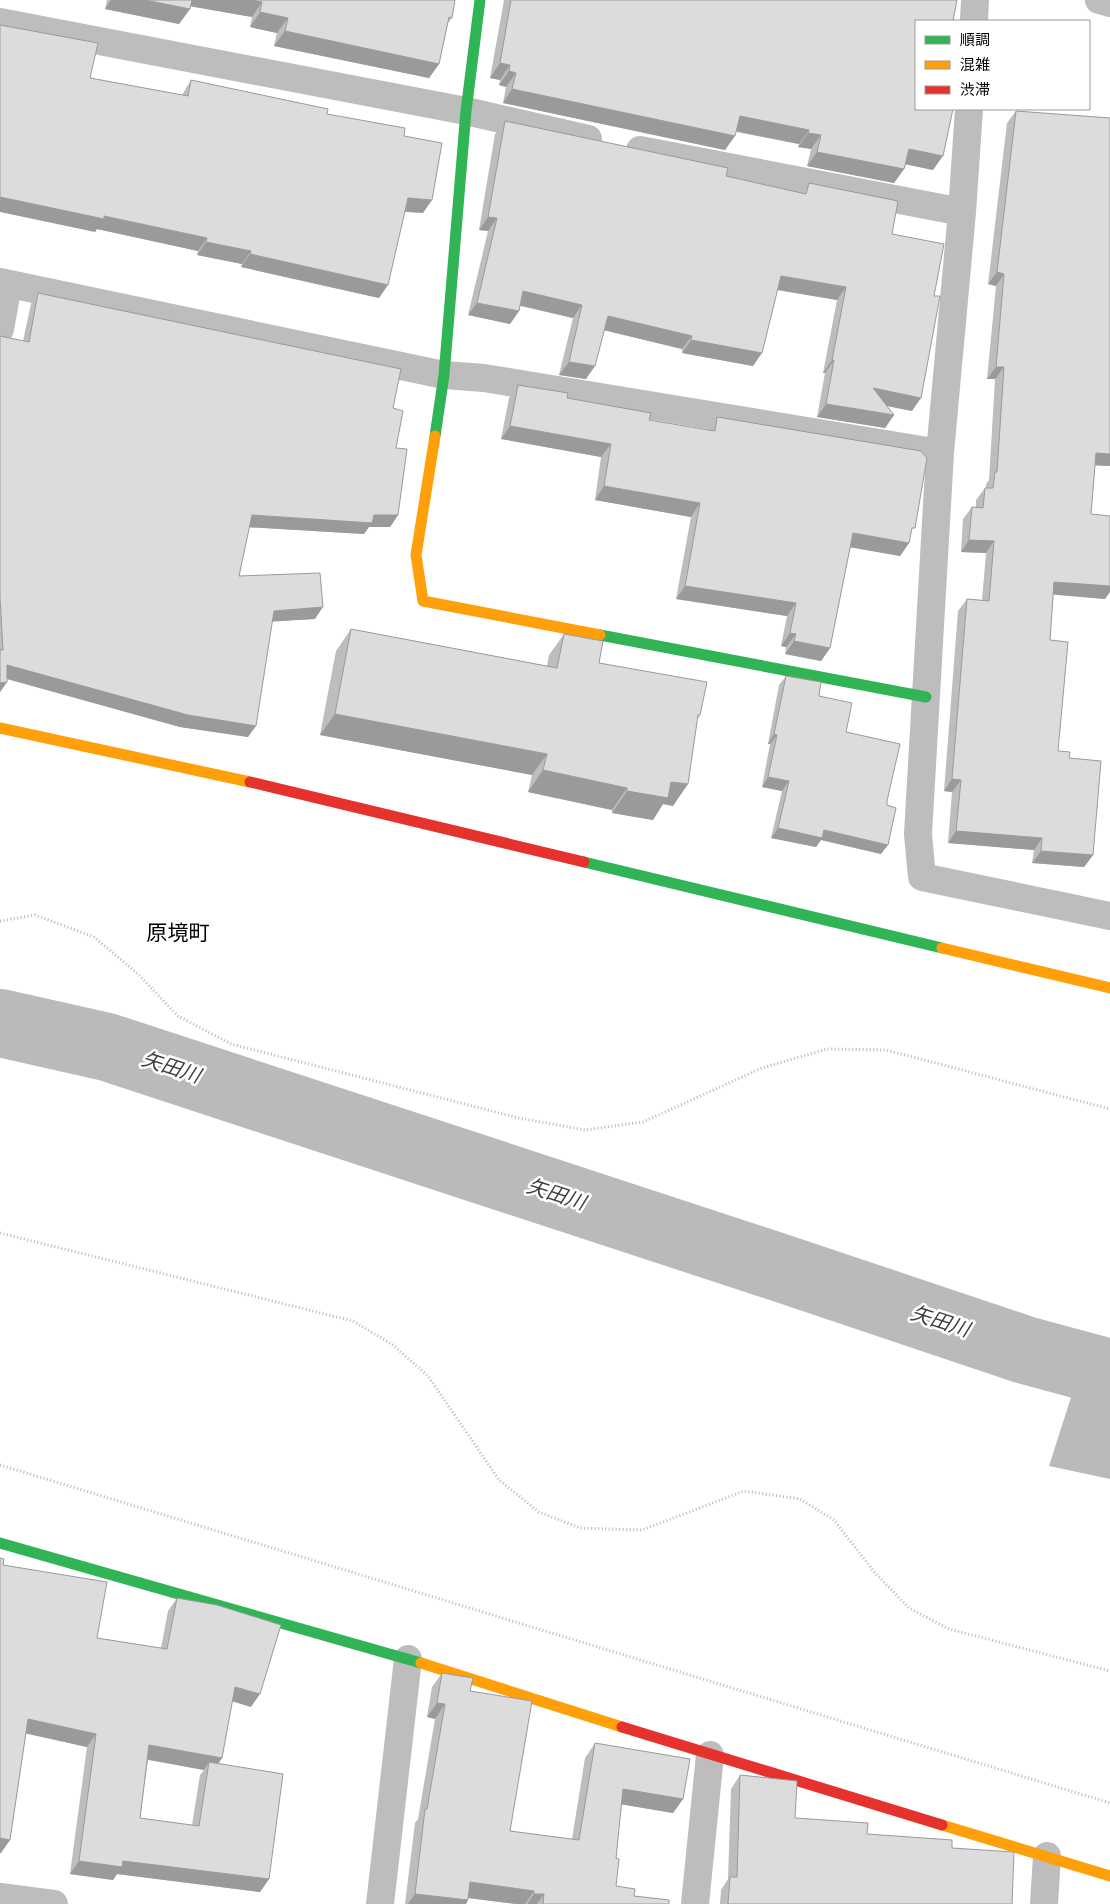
<svg xmlns="http://www.w3.org/2000/svg" width="1110" height="1904" font-family="'Sofia Sans Condensed','Noto Sans JP',sans-serif">
  <style>
    .water { fill: #bababa }
    .lines { fill: none; stroke-linecap: round; stroke-linejoin: round }
    .river { stroke: #bababa; stroke-width: 68 }
    .path { stroke: #b8b8b8; stroke-width: 3; stroke-dasharray: 1 2.5; stroke-linecap: butt }
    .street { stroke: #bdbdbd; stroke-width: 28 }
    .fast { stroke: #30b455; stroke-width: 11 }
    .slow { stroke: #ff9f0a; stroke-width: 11 }
    .jam { stroke: #e5322d; stroke-width: 11 }
    .wall { fill: #bdbdbd; fill-rule: evenodd }
    .shaded-wall { fill: #9a9a9a }
    .building { fill: #dcdcdc; stroke: #9a9a9a }
    .labels { text-anchor: middle; dominant-baseline: central; stroke-width: 5; stroke-linejoin: round; paint-order: stroke }
    .water-label { font-size: 20px; font-style: italic; fill: #3e3e3e; stroke: #fff }
    .quarter-label { font-size: 21px; fill: #000; stroke: #fff }
  </style>
  <rect width="100%" height="100%" fill="#fff"/>
  <path class="water" d="M1073 1391 1110 1399V1479L1049 1466Z"/>
  <g class="lines">
    <path class="river" d="M0 1023 107 1047 778 1267 1025 1350 1110 1373"/>
    <path class="path" d="M0 921 35 915 94 937 138 974 178 1016 231 1044 519 1118 585 1130 643 1122 762 1068 827 1049 886 1050 1110 1109
      M0 1233 353 1321 393 1345 428 1376 499 1480 539 1512 580 1528 642 1530 744 1491 800 1499 834 1520 875 1573 909 1608 949 1629 1110 1671
      M0 1465 1110 1803"/>
    <path class="street" d="M1099 0 1110 3
      M974 21 975 0
      M0 22 466 111 588 139
      M969 109 962 212 940 453 918 834 922 877 1110 916
      M640 150 962 212
      M0 282 444 375 484 378 940 453
      M0 329 8 284
      M0 1897 54 1904
      M380 1904 408 1659
      M695 1904 710 1755
      M1044 1904 1047 1856"/>
    <path class="fast" d="M435 436 444 375 466 111 480 0
      M600 635 926 697
      M584 862 942 948
      M0 1543 421 1663"/>
    <path class="slow" d="M435 436 416 555 423 601 600 635
      M0 728 250 782
      M942 948 1110 988
      M421 1663 622 1727
      M942 1825 1110 1876"/>
    <path class="jam" d="M250 782 584 862
      M622 1727 942 1825"/>
  </g>
  <path class="wall" d="M107 0H455L452 18 448 23 439 64 429 78 274 46 277 33 250 27 252 17 190 6V9L179 24 105 9Z
    M504 0H957L916 21 933 170 906 164 904 169 894 183 807 166 811 149 798 147 799 144 736 132 725 150 503 103 506 87 499 85 500 80 490 78Z
    M90 78 182 95 191 80 327 114 404 136 423 213 405 212 379 298 241 267 242 264 197 255 198 251 97 229 95 232Z
    M1016 111 1110 118V466L1095 465 1091 514 1105 599 1053 594 1050 640 1058 751 1069 758 1093 855 1084 867 1032 863 1034 850 948 843 952 792 944 791 958 611 967 599 982 600 986 553 961 552 963 519 972 507 976 508V500L985 488H986V484L989 480 995 379H987L996 286 988 284 1007 123Z
    M505 121 726 176 802 193 809 183 892 234 934 296 912 411 886 406 894 415 885 428 817 417 825 373H823L837 300 777 290 753 366 682 353V349L604 330 586 379 559 375 573 318 520 306 519 311 510 324 468 315 488 231 479 230 495 134Z
    M38 293 393 408 396 448 398 515 390 527H369L364 534 249 527 239 576 315 619 272 621 248 737 180 727 7 679V682L0 692V336L23 341 31 304Z
    M518 385 649 420 708 430 717 417 911 533 909 543 900 556 850 547 830 648 821 661 785 654 786 647 781 646 787 616 676 599 691 517 595 500 601 457 501 439 509 398Z
    M351 629 547 666 549 655 564 634 599 663 700 715 697 720 673 806 663 804 653 820 612 813V810L528 792 532 775 320 735 336 651Z
    M786 676 819 696 846 732 887 801 881 854 821 840 816 847 771 838 782 791 762 787 770 744H768L779 685Z
    M0 1558 3 1565 97 1638 161 1648 168 1611 177 1598 251 1707 232 1701 222 1758 218 1764 269 1879 260 1892 117 1874 113 1880 70 1874 87 1747 26 1733 10 1840 0 1853ZM148 1760 204 1770 200 1775 192 1825 140 1818Z
    M442 1673 470 1691 510 1831 572 1839 585 1758 595 1743 683 1799 673 1813 621 1804 616 1858V1886L634 1896 669 1904H516L468 1898 466 1904H405L415 1823 418 1819 435 1719 427 1717 432 1687Z
    M740 1775 795 1818 867 1834 952 1848 1012 1904H720L721 1890 728 1879 731 1789Z"/>
  <path class="shaded-wall" d="M111 0H145L190 9 179 24 105 9Z
    M187 0H249L262 2 252 17 183 5Z
    M260 12 288 18 277 33 250 27Z
    M285 31 439 64 429 78 274 46Z
    M500 63 510 65 500 80 490 78Z
    M509 71 516 73 506 87 499 85Z
    M512 89 735 136 725 150 503 103Z
    M740 116 809 130 799 144 730 130Z
    M808 133 821 135 811 149 798 147Z
    M909 149 943 156 933 170 899 163Z
    M817 152 904 169 894 183 807 166Z
    M0 197 104 216 207 238 198 251 97 229 95 232 0 212Z
    M408 198 432 200 423 213 399 211Z
    M488 217 497 218 488 231 479 230Z
    M206 242 251 251 242 264 197 255Z
    M250 254 388 285 379 298 241 267Z
    M997 272 1004 274 996 286 988 284Z
    M781 276 846 287 837 300 772 289Z
    M523 291 582 305 573 318 514 304Z
    M477 303 519 311 510 324 468 315Z
    M608 316 692 336 682 349 599 329Z
    M691 340 762 353 753 366 682 353Z
    M832 360H834L825 373H823Z
    M569 362 595 366 586 379 559 375Z
    M996 367H1004L995 379H987Z
    M873 388 921 398 912 411 864 401Z
    M826 404 894 415 885 428 817 417Z
    M510 426 611 444 601 457 501 439Z
    M1096 453 1110 454V466L1087 465Z
    M604 486 700 503 691 517 595 500Z
    M252 515H398L390 527H369L364 534 244 527Z
    M853 533 909 543 900 556 843 546Z
    M969 540 994 541 986 553 961 552Z
    M1054 582 1110 586V592L1105 599 1046 594Z
    M685 586 796 603 787 616 676 599Z
    M323 607 315 619 266 622 274 611Z
    M790 633 796 634 786 647 781 646Z
    M794 641 830 648 821 661 785 654Z
    M7 665 256 726 248 737 180 727 0 677Z
    M7 682 0 692V683Z
    M335 714 547 754 532 775 320 735Z
    M774 734 777 735 770 744H768Z
    M543 770 627 788 612 810 528 792Z
    M768 777 789 781 782 791 762 787Z
    M952 779 961 780 952 792 944 791Z
    M671 782 688 784 673 806 663 804 653 820 612 813 627 791Z
    M778 828 824 830 888 845 881 854 821 840 816 847 771 838Z
    M956 831 1042 838 1034 850 948 843Z
    M1041 851 1093 855 1084 867 1032 863Z
    M235 1687 260 1694 251 1707 225 1699Z
    M437 1703 445 1704 435 1719 427 1717Z
    M28 1719 96 1734 87 1747 19 1732Z
    M149 1745 222 1758 213 1771 209 1762 204 1770 140 1758Z
    M623 1789 683 1799 673 1813 613 1803Z
    M0 1838 10 1840 1 1853H0Z
    M79 1861H123L269 1879 260 1892 117 1874 113 1880 70 1874Z
    M470 1882 534 1891 525 1904H516L460 1897Z
    M415 1894 468 1900 466 1904H408Z
    M534 1894H544L537 1904H527Z"/>
  <path class="building" d="M145 0H192L190 9Z
    M249 0H455L452 18 449 17 439 64 285 31 288 18 260 12 262 2Z
    M511 0H957L953 21H916V109H953L943 156 909 149 904 169 817 152 821 135 808 133 809 130 740 116 735 136 512 89 516 73 509 71 510 65 500 63Z
    M0 25 98 43 90 78 188 96 191 80 328 109 327 114 405 128 404 136 442 143 432 200 408 198 388 285 250 254 251 251 206 242 207 238 104 216V219L0 197Z
    M1016 111 1110 118V454L1096 453 1091 514 1110 516V586L1054 582 1050 640 1068 642 1058 751 1070 752 1069 758 1101 761 1093 855 1041 851 1042 838 956 831 961 780 952 779 967 599 989 601 994 541 969 540 972 507 983 508 985 488H993L995 472H997L1004 367H996L1004 274 997 272Z
    M505 121 728 168 726 176 806 194 809 183 898 201 892 234 944 244 934 296H940L921 398 873 388 894 415 826 404 834 360H832L846 287 781 276 762 353 691 340 692 336 608 316 595 366 569 362 582 305 523 291 519 311 477 303 497 218 488 217Z
    M38 293 401 369 393 408 403 411 396 448 407 449 398 515H374L372 523 252 515 239 576 320 573 323 607 274 611 256 726 188 715 7 665V682L0 683V650H3L0 597V336L29 342Z
    M518 385 568 393 567 398 651 413 649 420 715 431 717 417 921 451 927 458 915 528H912L909 543 853 533 830 648 794 641 796 634 790 633 796 603 685 586 700 503 604 486 611 444 510 426Z
    M351 629 557 668 564 634 603 641 599 663 707 682 700 715H698L688 784 671 782 668 798 627 791V788L543 770 547 754 335 714Z
    M786 676 821 682 819 696 852 703 846 732 900 744 887 801V805L896 808 888 845 824 830 822 838 778 828 789 781 768 777 777 735 774 734Z
    M0 1558 4 1559 3 1565 107 1582 97 1638 167 1649 177 1598 217 1605 281 1625 260 1694 235 1687 222 1758 149 1745 140 1818 199 1826 209 1762 283 1774 269 1879 123 1861 122 1867 79 1861 96 1734 28 1719 10 1840 0 1838Z
    M442 1673 473 1678 470 1691 532 1701 510 1831 579 1840 595 1743 690 1759 683 1799 623 1789 616 1858 619 1859 616 1886 635 1889 634 1896 669 1900V1904H543L544 1894H534V1891L470 1882 468 1900 415 1894 425 1809H427L445 1704 437 1703Z
    M740 1775 797 1781 795 1818 868 1823 867 1834 952 1840V1848L1014 1852 1012 1904H728L730 1877H737Z"/>
  <g class="labels">
    <g class="water-label">
      <text transform="translate(171 1068) rotate(18)">矢田川</text>
      <text transform="translate(556 1195) rotate(18)">矢田川</text>
      <text transform="translate(940 1322) rotate(18)">矢田川</text>
    </g>
    <g class="quarter-label">
      <text x="178" y="933">原境町</text>
    </g>
  </g>
  <rect x="915" y="20" width="175" height="90" fill="#ffffff" stroke="#999999"/>
  <rect x="925" y="36" width="25" height="8" fill="#30b455" stroke="#999999"/>
  <text x="960" y="45" font-size="15" fill="#000000">順調</text>
  <rect x="925" y="61" width="25" height="8" fill="#ff9f0a" stroke="#999999"/>
  <text x="960" y="70" font-size="15" fill="#000000">混雑</text>
  <rect x="925" y="86" width="25" height="8" fill="#e5322d" stroke="#999999"/>
  <text x="960" y="95" font-size="15" fill="#000000">渋滞</text>
</svg>
